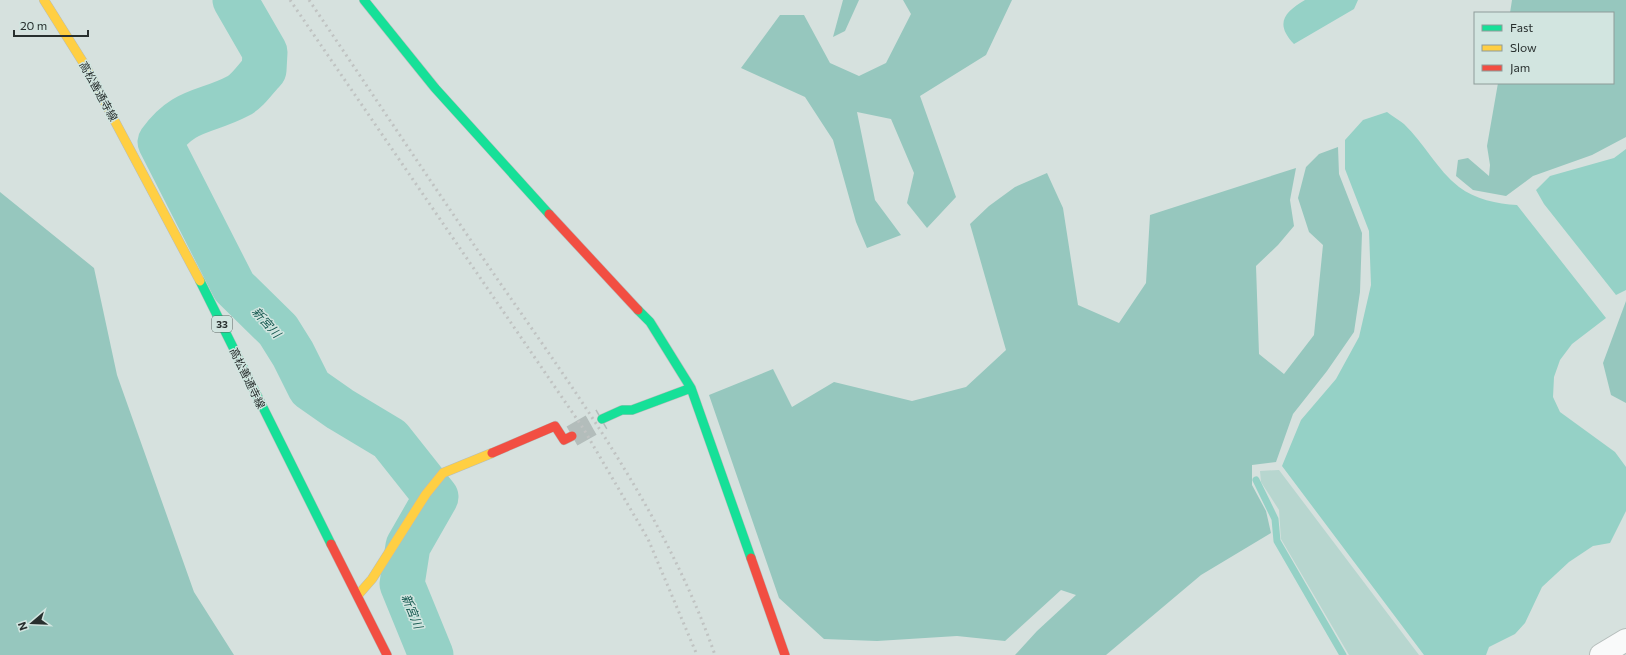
<svg xmlns="http://www.w3.org/2000/svg" width="1626" height="655" font-family="Commissioner,'Noto Sans JP',sans-serif">
  <style>
    .green { fill: #b7d6cf }
    .forest { fill: #96c7be }
    .water { fill: #95d1c6 }
    .lines { fill: none; stroke-linecap: round; stroke-linejoin: round }
    .stream { stroke: #95d1c6; stroke-width: 7 }
    .river { stroke: #95d1c6; stroke-width: 45 }
    .secondary-tunnel { stroke: #b3bdbb; stroke-width: 22; stroke-dasharray: 22 11; stroke-linecap: butt }
    .street-casing { stroke: #b5bdbb; stroke-width: 24 }
    .fast-casing { stroke: #b5bdbb; stroke-width: 10 }
    .slow-casing { stroke: #b5bdbb; stroke-width: 10 }
    .jam-casing { stroke: #b5bdbb; stroke-width: 10 }
    .street { stroke: #f9fafa; stroke-width: 22 }
    .fast { stroke: #16e098; stroke-width: 9 }
    .slow { stroke: #ffcf43; stroke-width: 9 }
    .jam { stroke: #f24e42; stroke-width: 9 }
    .rail { stroke: #c0c3c2; stroke-width: 3; stroke-dasharray: 2 4; stroke-linecap: butt }
    .labels { text-anchor: middle; dominant-baseline: central; stroke-width: 3; stroke-linejoin: round; paint-order: stroke }
    .shield { fill: #d2e5e0; stroke: #5b6663; stroke-width: 1 }
    .shield-label { font-size: 10px; font-weight: bold; fill: #282f2e }
    .street-label { font-size: 11px; fill: #282f2e; stroke: #d2e5e0 }
    .water-label { font-size: 12px; font-style: italic; fill: #13574e; stroke: #d2e5e0 }
  </style>
  <rect width="100%" height="100%" fill="#d6e1de"/>
  <path class="green" d="M1279 470 1419 655H1349L1281 539 1279 510 1261 482 1260 471Z"/>
  <path class="forest" d="M843 0H859L845 31 833 37Z
    M903 0H1012L986 55 920 96 956 197 927 228 907 203 914 173 891 119 857 112 875 200 901 235 867 248 856 222 833 140 805 97 741 68 780 15H804L830 63 859 76 886 63 911 14Z
    M1512 0H1626V137L1592 155 1533 176 1506 196 1473 190 1456 176 1458 160 1468 158 1489 176 1490 165 1487 146 1498 83H1613V13H1510Z
    M1338 147 1339 174 1362 233 1360 292 1354 332 1327 371 1293 414 1276 462 1252 465V485L1266 511 1271 533 1201 575 1106 655H1015L1037 631 1076 595 1061 590 1005 641 957 636 877 641 824 639 779 598 709 395 773 369 792 407 834 382 912 401 966 387 1006 350 970 224 989 206 1015 187 1047 173 1063 208 1078 305 1119 323 1146 283 1150 215 1296 168 1290 200 1294 226 1278 245 1256 266 1259 354 1284 374 1314 335 1323 245 1309 232 1298 198 1306 167 1319 154Z
    M0 192 94 268 117 375 194 592 234 655H0Z
    M1626 301V403L1611 395 1603 363Z"/>
  <path class="water" d="M1305 0H1358L1354 9 1294 44C1274 23 1285 12 1305 0Z
    M1387 112C1392 116 1399 120 1404 124 1424 143 1437 170 1459 187 1475 199 1497 204 1517 205L1606 318 1572 344 1560 360 1554 377 1553 397 1560 412 1615 452 1626 467V511L1610 543 1593 546 1569 562 1542 587 1525 623 1515 634 1489 647 1486 655H1424L1282 466 1301 420 1336 379 1359 337 1371 285 1369 231 1345 169V140L1363 120Z
    M1626 149V290L1616 295 1544 204 1536 190 1550 176 1614 158Z"/>
  <g class="lines">
    <path class="stream" d="M1256 480 1275 519 1277 541 1343 655"/>
    <path class="river" d="M235 0 265 52 264 70C256 78 248 91 238 96 206 113 184 108 160 142L234 287 278 330 293 354 310 388 340 409 390 439 436 497 408 546 402 584 431 655"/>
    <path class="secondary-tunnel" d="M572 436 602 419"/>
    <g class="street-casing">
      <path id="street" d="M1601 655 1626 640"/>
    </g>
    <g class="fast-casing">
      <path id="fast" d="M364 0 435 88 549 214
        M200 281 331 544
        M638 310 650 322 691 388 751 558
        M602 419 622 410H632L691 388"/>
    </g>
    <g class="slow-casing">
      <path id="slow" d="M44 0 86 67 200 281
        M358 595 372 579 426 494 443 473 492 453"/>
    </g>
    <g class="jam-casing">
      <path id="jam" d="M549 214 638 310
        M492 453 555 426 564 440 572 436
        M331 544 387 655
        M751 558 785 655"/>
    </g>
    <use href="#street" class="street"/>
    <use href="#fast" class="fast"/>
    <use href="#slow" class="slow"/>
    <use href="#jam" class="jam"/>
    <path class="rail" d="M290 0 583 428 648 539 697 655
      M309 0C372 93 434 187 498 280 580 398 667 518 715 655"/>
  </g>
  <g class="labels">
    <rect class="shield" x="212" y="316" width="20" height="16" rx="3"/>
    <g class="shield-label">
      <text x="222" y="324">33</text>
    </g>
    <g class="street-label">
      <text transform="translate(99 91) rotate(61)">高松善通寺線</text>
      <text transform="translate(248 378) rotate(64)">高松善通寺線</text>
    </g>
    <g class="water-label">
      <text transform="translate(267 322) rotate(48)">新宮川</text>
      <text transform="translate(413 611) rotate(68)">新宮川</text>
    </g>
  </g>
  <rect x="1474" y="12" width="140" height="72" fill="#d2e5e0" stroke="#8e9c99"/>
  <rect x="1482" y="25" width="20" height="6" fill="#16e098" stroke="#8e9c99"/>
  <text x="1510" y="32" font-size="12" fill="#282f2e">Fast</text>
  <rect x="1482" y="45" width="20" height="6" fill="#ffcf43" stroke="#8e9c99"/>
  <text x="1510" y="52" font-size="12" fill="#282f2e">Slow</text>
  <rect x="1482" y="65" width="20" height="6" fill="#f24e42" stroke="#8e9c99"/>
  <text x="1510" y="72" font-size="12" fill="#282f2e">Jam</text>
  <g transform="translate(32 623) rotate(251)" stroke="#d2e5e0" stroke-width="3" paint-order="stroke">
  <path d="M0-3L7 15L0 10L-7 15Z" fill="#282f2e"/>
  <text y="-6" font-size="11" font-weight="bold" text-anchor="middle" fill="#282f2e">N</text>
  </g>
  <path d="M14 30v6h74v-6" fill="none" stroke="#282f2e" stroke-width="2"/>
  <text x="20" y="30" font-size="12" fill="#282f2e" stroke="#d2e5e0" stroke-width="3" paint-order="stroke">20 m</text>
</svg>
